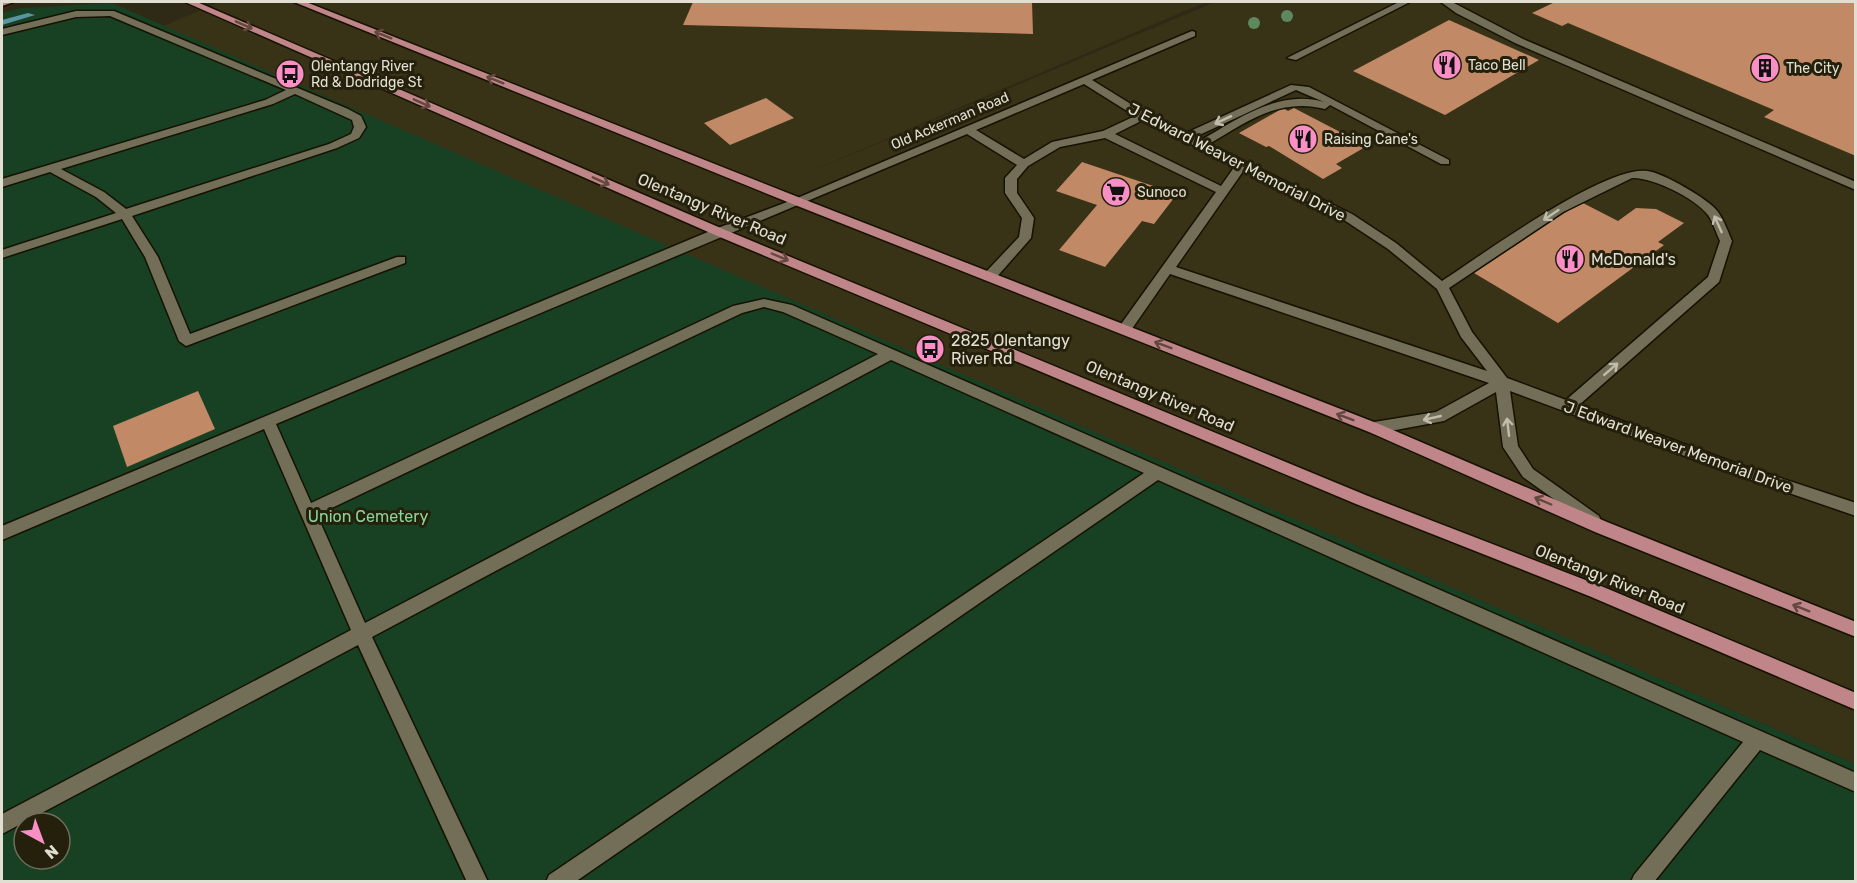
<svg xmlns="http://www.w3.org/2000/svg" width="1857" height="883" font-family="Rubik,sans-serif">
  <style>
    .built { fill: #383217 }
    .green { fill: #184023; fill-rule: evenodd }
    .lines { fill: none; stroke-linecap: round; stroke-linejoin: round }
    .stream { fill: #5994a1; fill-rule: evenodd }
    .building { fill: #c28966 }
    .minor-casing { stroke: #161201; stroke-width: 3 }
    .major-casing { stroke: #161201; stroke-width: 3 }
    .minor { fill: #736e58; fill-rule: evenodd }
    .major { fill: #bf8588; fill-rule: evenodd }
    .tree { fill: #5e885e }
    .oneway { stroke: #62483e }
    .oneway2 { stroke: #c0bdad }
    .labels { text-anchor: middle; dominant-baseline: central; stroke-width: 6; stroke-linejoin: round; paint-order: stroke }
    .far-poi-label { font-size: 14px; fill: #e1dfd2; stroke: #24200c; text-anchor: start }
    .far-street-label { font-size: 14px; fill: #e1dfd2; stroke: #24200c }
    .street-label { font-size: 16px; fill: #e1dfd2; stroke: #24200c }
    .poi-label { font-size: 16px; fill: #e1dfd2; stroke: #24200c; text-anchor: start }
    .park-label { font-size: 16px; fill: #86d599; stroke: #24200c }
  </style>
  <rect width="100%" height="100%" fill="#2e2a15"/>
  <path class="built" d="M220 2H1206L793 179 1215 2H1855V764L163 26Z"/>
  <path class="green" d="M112 3 1855 764V881H2V13L21 8ZM24 823H60V859H24Z"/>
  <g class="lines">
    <path class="stream" d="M28 13 35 15 2 25V20Z"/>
  </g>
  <path class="building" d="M693 2H1032L1033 34 683 25Z
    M1555 2H1856V156L1764 117 1774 110 1568 23 1562 26 1532 13Z
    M1449 20 1539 60 1445 115 1353 71Z
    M766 98 794 118 730 145 704 123Z
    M1283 108 1288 111 1294 108 1367 146 1336 164 1342 168 1323 179 1269 146 1266 147 1239 133Z
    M1082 162 1177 194 1154 224 1142 221 1105 267 1059 250 1097 205 1056 191Z
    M1581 202 1618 221 1636 208 1656 209 1684 223 1658 242 1664 245 1558 323 1474 273Z
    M198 391 215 429 127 467 113 426Z"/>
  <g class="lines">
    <g class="minor-casing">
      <path id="minor" d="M1399 2H1410L1296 60 1287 58Z
        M1441 2H1452L1523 39 1856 182V190L1515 43 1456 13Z
        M76 11H114L348 109 361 116 366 127 359 138 337 148 132 216 158 257 190 334 397 257H405V263L186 346 179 341 145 257 122 219 2 258V250L116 213 96 197 50 172 2 187V179L265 100 286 90 110 16 76 17 2 35V29ZM295 94 352 120 354 127 351 134 329 144 126 209 104 192 61 169 273 104Z
        M1192 31 1195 32V36L1092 80 1147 114 1186 133 1291 85 1309 87 1449 160V164H1441L1330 105 1325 109C1279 97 1247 122 1209 144L1352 214 1396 243 1442 281C1482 255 1605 165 1647 171 1662 172 1710 200 1718 212 1724 220 1728 232 1732 241L1719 282 1579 405 1735 463 1856 503V516L1725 471 1510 391 1518 446 1533 469 1599 516 1601 521 1599 526 1593 527 1523 477 1503 447 1496 392 1444 421 1374 434 1367 428 1374 422 1436 412 1489 383 1170 274 1129 333H1119L1117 330 1119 327 1216 192 1105 138 1060 147 1028 166 1017 179V193L1034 218 1031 238 994 280H984L983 277 984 274 1019 237 1022 218 1005 193V178L1017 165 967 134 276 424 311 503 733 306 764 299 792 305 1856 773V792L1760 750 1654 882H1631L1634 875 1743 742 1158 480 575 882H546L549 875 1144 473 891 360 372 637 488 882H467L358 645 2 834V814L351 630 264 429 2 540V526L715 229 795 199ZM1084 84 1135 116 1103 131 1052 142 1024 159 976 130ZM1296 90 1324 102C1279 89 1238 119 1201 140L1195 137ZM1143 120 1235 166 1221 186 1115 134ZM1244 170 1344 220 1388 249 1437 289 1461 337 1487 371 1176 267ZM1632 178C1652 177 1695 198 1708 215 1713 222 1716 233 1720 241L1708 277 1566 400 1507 378 1472 332 1449 288 1563 212ZM764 307 783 312 878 354 365 623 317 515 742 313Z"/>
    </g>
    <g class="major-casing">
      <path id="major" d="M2 2H14L2 6Z
        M185 2H197L723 229 1368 496 1601 586 1856 693V710L1589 596 1356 504 715 235Z
        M294 2H306L803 199 1379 424 1607 522 1856 622V637L1595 532 1369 432 795 205Z"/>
    </g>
    <use href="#minor" class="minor"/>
    <use href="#major" class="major"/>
  </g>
  <g class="tree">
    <circle cx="1287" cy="16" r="6"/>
    <circle cx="1254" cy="23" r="6"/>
  </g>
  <defs><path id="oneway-shaft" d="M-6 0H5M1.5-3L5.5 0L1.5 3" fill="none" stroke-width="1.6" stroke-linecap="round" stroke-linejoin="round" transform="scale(1.5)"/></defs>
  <g class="oneway">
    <use href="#oneway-shaft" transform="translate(244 25) rotate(24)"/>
    <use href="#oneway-shaft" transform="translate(383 35) rotate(-158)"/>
    <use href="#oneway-shaft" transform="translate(495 80) rotate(-158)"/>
    <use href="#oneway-shaft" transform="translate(422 103) rotate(24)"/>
    <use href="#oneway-shaft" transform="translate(601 181) rotate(24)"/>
    <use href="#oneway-shaft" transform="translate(780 257) rotate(23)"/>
    <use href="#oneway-shaft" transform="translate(1163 345) rotate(-159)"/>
    <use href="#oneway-shaft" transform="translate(1345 417) rotate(-159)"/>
    <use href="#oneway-shaft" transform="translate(1543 501) rotate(-157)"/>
    <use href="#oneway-shaft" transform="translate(1801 608) rotate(-158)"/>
  </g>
  <g class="oneway2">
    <use href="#oneway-shaft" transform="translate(1223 120) rotate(155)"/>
    <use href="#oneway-shaft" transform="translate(1551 215) rotate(146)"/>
    <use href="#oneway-shaft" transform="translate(1718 224) rotate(-114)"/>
    <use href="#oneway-shaft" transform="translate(1611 369) rotate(-41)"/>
    <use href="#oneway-shaft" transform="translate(1432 418) rotate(167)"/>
    <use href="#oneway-shaft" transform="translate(1508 427) rotate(-97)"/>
  </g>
  <defs>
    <g id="restaurant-disc" transform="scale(1.5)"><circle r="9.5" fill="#fa8fc6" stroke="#24200c"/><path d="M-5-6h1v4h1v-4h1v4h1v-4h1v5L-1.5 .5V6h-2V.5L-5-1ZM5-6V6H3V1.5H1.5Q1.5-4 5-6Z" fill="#111"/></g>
    <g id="building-disc" transform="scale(1.5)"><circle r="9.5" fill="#fa8fc6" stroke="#24200c"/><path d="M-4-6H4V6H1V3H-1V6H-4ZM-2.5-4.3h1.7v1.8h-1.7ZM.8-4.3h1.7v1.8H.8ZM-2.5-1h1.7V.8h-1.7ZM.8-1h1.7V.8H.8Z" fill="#111"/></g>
    <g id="bus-disc" transform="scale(1.5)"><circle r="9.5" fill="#fa8fc6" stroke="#24200c"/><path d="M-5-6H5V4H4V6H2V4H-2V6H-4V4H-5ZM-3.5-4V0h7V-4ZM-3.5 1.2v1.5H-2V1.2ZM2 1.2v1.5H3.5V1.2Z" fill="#111"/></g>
    <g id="supermarket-disc" transform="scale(1.5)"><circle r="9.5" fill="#fa8fc6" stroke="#24200c"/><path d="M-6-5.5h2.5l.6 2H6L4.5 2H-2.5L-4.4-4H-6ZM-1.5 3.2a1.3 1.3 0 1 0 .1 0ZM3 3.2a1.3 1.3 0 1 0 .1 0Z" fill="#111"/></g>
  </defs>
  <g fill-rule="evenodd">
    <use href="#restaurant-disc" x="1447" y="65"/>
    <use href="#building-disc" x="1765" y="68"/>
    <use href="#bus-disc" x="290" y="74"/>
    <use href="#restaurant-disc" x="1303" y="139"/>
    <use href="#supermarket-disc" x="1116" y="192"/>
    <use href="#restaurant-disc" x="1570" y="259"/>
    <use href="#bus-disc" x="930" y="349"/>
  </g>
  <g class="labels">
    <g class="far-poi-label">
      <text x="1468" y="65">Taco Bell</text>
      <text x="311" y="66">Olentangy River<tspan x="311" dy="16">Rd &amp; Dodridge St</tspan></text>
      <text x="1786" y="68">The City</text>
      <text x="1324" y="139">Raising Cane's</text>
      <text x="1137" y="192">Sunoco</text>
    </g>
    <g class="far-street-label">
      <text transform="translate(950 121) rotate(-23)">Old Ackerman Road</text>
    </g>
    <g class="street-label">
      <text transform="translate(1237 162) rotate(27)">J Edward Weaver Memorial Drive</text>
      <text transform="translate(712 209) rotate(23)">Olentangy River Road</text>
      <text transform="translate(1160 396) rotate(23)">Olentangy River Road</text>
      <text transform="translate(1678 447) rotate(20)">J Edward Weaver Memorial Drive</text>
      <text transform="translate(1610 579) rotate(22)">Olentangy River Road</text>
    </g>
    <g class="poi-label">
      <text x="1591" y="259">McDonald's</text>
      <text x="951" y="340">2825 Olentangy<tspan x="951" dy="18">River Rd</tspan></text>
    </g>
    <g class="park-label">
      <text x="368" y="516">Union Cemetery</text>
    </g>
  </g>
  <rect width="1857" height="883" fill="none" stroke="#e1dfd2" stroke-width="6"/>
  <g transform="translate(42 841) rotate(139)"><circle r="28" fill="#24200c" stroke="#706c5b" stroke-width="1.5"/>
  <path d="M0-4.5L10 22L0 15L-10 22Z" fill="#fa8fc6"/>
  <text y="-9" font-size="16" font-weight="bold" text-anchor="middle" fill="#e1dfd2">N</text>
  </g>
</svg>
